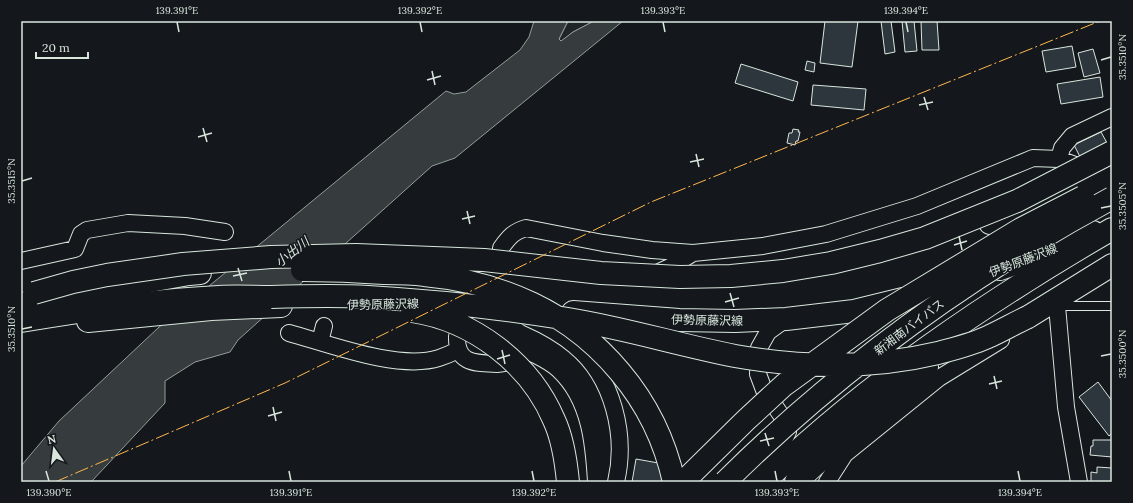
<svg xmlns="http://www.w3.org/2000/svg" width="1133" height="503" font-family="Lora,'Noto Sans JP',serif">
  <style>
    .green { fill: #202428; stroke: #939e99 }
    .water { fill: #363b3e; stroke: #939e99 }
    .building { fill: #2c363c; stroke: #d8e6dc }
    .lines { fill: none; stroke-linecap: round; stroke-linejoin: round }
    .service-casing { stroke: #d8e6dc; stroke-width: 10 }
    .minor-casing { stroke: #d8e6dc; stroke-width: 18 }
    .primary-casing { stroke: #d8e6dc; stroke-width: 24 }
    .motorway-casing { stroke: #d8e6dc; stroke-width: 24 }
    .service { stroke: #14181c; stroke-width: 8 }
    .minor { stroke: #14181c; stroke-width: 16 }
    .primary { stroke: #14181c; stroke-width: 22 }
    .motorway { stroke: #14181c; stroke-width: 22 }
    .motorway-bridge-casing { stroke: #d8e6dc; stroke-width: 24; stroke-linecap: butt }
    .motorway-bridge { stroke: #14181c; stroke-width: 22 }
    .power { stroke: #ffb74d; stroke-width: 1; stroke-dasharray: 14 3 2 3; stroke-linecap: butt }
    .ticks { fill: none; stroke: #d8e6dc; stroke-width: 1.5 }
    .labels { text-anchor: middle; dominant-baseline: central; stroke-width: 3; stroke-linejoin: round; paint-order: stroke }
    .street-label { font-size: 12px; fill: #d8e6dc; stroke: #14181c }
    .water-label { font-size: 13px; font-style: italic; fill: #d8e6dc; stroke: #14181c }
    .neatline { fill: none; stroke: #d8e6dc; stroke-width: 1.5 }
    .ticks-label { font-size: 10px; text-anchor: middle; fill: #d8e6dc }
  </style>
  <rect width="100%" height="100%" fill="#14181c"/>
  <path class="green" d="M568 21H594L573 32 561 42 559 39Z"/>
  <path class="water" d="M534 21H568L559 39 561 41 573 32 594 21H623L455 158 432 166 238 340 230 352 195 362 165 381V403L91 482H21V466L59 421 158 328 446 91 454 94 466 92 520 50 529 37Z"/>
  <path class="building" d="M825 21H858L852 67 820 63Z
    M881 21H891L895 52 885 54Z
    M902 21H914L917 51 905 52Z
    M921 21H937L939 50H922Z
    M1072 46 1076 67 1046 72 1042 51Z
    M1093 49 1100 73 1084 77 1078 53Z
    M807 61 815 63 814 72 805 70Z
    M741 64 798 82 793 101 735 83Z
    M1100 77 1103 97 1061 104 1057 84Z
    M813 85 866 89 864 110 811 105Z
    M793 129 799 130 798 132H800L798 141H796L795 145 787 143 789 133H792Z
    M1101 132 1112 152 1096 188 1074 145Z
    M1098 382 1112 401V433L1109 436 1079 397Z
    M1093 440H1112V457L1090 455 1091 446H1093Z
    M636 459 664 464 661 482H632Z
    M1097 467 1112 468V482H1091V472L1097 473Z"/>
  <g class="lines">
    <g class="service-casing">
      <path id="service" d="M1057 306H1112"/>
    </g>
    <g class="minor-casing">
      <path id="minor" d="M1059 159 1062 148 1072 136 1112 117
        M501 248C509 237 513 232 526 228L603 243 652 250 693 253 763 246 826 234 917 206 1033 158 1059 159 1088 170
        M21 261 75 249 81 234 87 230 128 223 185 226 225 232
        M653 275 672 266 693 253
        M1057 306 1066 407 1079 482
        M528 318C544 325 561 334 575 346 613 377 627 435 616 482
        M289 333C329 344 399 371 439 358 445 356 452 353 458 350
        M457 336C456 364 475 363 497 364 501 364 505 362 509 363 519 365 539 375 547 382 574 407 577 448 579 482
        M320 342 324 326
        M744 482 782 444 788 432 783 418 764 390 758 374 759 348 768 332 786 319
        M827 482 845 454 939 378 1001 340"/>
    </g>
    <g class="primary-casing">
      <path id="primary" d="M990 223 1024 210 1109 173
        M1000 269 1043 254 1093 232
        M21 304 189 274 200 273
        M573 312 679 320 735 321 786 319 854 311 903 299
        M88 321 211 309 281 306"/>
    </g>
    <g class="motorway-casing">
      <path id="motorway" d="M1083 197 1112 182
        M1028 317 1112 265
        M21 321C86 310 152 300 219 297 236 296 254 297 271 297
        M764 482C868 382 988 301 1112 229
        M796 482 908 380 927 367"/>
    </g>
    <use href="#service" class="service"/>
    <use href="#minor" class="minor"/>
    <use href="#primary" class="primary"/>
    <use href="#motorway" class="motorway"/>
    <g class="motorway-bridge-casing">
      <path id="motorway-bridge" d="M302 270C330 270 357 271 384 273 397 273 411 273 424 275 501 282 570 312 620 372 647 404 665 441 674 482
        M34 293 73 282 107 275 183 264 271 257 356 255 484 260 601 273 680 277 731 276 783 271 831 263 880 251 925 238 1017 201 1112 152
        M271 297C303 296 336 295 368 297 435 301 502 308 568 319 624 328 679 345 735 356 803 368 871 369 938 353 956 348 974 344 990 336 1003 330 1015 323 1028 317
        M412 311C473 320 530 363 554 420 563 439 566 461 568 482
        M683 482 746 420 784 385 887 310 1021 229 1083 197
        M725 482C839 369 971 274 1112 198"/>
    </g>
    <use href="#motorway-bridge" class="motorway-bridge"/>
    <path class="power" d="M55 482 285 383 651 202 1100 21"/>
  </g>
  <path class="ticks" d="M177 22 179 32M420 22 422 32M663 22 665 32M906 22 908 32M1101 60 1111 57M432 71 435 85M427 80 441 76M924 97 928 110M919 105 933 102M203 128 207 142M198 137 212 133M696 154 699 167M690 162 704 159M22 181 32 178M1101 208 1111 206M467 211 470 224M462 219 475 216M959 236 962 250M954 245 967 241M238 268 242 281M233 276 247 273M730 293 734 307M725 302 739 298M22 329 32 327M502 350 505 364M1101 356 1111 354M497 359 510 355M994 376 997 389M989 384 1002 381M273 407 276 421M268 416 282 412M765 433 769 446M760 441 774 438M46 471 49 481M289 471 291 481M532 471 534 481M775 471 777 481M1018 471 1020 481"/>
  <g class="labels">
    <g class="street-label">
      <text transform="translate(1023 260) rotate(-21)">伊勢原藤沢線</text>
      <text transform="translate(383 304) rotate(-1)">伊勢原藤沢線</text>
      <text transform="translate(707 320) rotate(1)">伊勢原藤沢線</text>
      <text transform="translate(909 327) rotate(-37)">新湘南バイパス</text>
    </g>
    <g class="water-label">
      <text transform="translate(292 252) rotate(-38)">小出川</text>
    </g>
  </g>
  <rect width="1133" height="503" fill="none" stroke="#14181c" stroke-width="44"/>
  <g transform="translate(54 449) rotate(346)" stroke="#14181c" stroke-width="3" paint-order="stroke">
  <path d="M0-3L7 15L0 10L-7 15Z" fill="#d8e6dc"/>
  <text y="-6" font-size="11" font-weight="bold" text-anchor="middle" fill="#d8e6dc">N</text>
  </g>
  <path d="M36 52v6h52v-6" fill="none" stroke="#d8e6dc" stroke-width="2"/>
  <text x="42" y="52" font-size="12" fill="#d8e6dc" stroke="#14181c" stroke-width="3" paint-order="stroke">20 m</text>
  <rect x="22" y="22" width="1089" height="459" class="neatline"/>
  <g class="ticks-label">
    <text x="177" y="14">139.391°E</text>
    <text x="420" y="14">139.392°E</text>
    <text x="663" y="14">139.393°E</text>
    <text x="906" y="14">139.394°E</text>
    <text transform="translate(1122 57) rotate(-90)" y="4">35.3510°N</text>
    <text transform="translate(11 181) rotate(-90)" y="4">35.3515°N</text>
    <text transform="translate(1122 206) rotate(-90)" y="4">35.3505°N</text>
    <text transform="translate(11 329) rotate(-90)" y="4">35.3510°N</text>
    <text transform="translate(1122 354) rotate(-90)" y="4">35.3500°N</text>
    <text x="49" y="496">139.390°E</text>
    <text x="291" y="496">139.391°E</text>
    <text x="534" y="496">139.392°E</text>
    <text x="777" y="496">139.393°E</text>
    <text x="1020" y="496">139.394°E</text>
  </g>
</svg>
